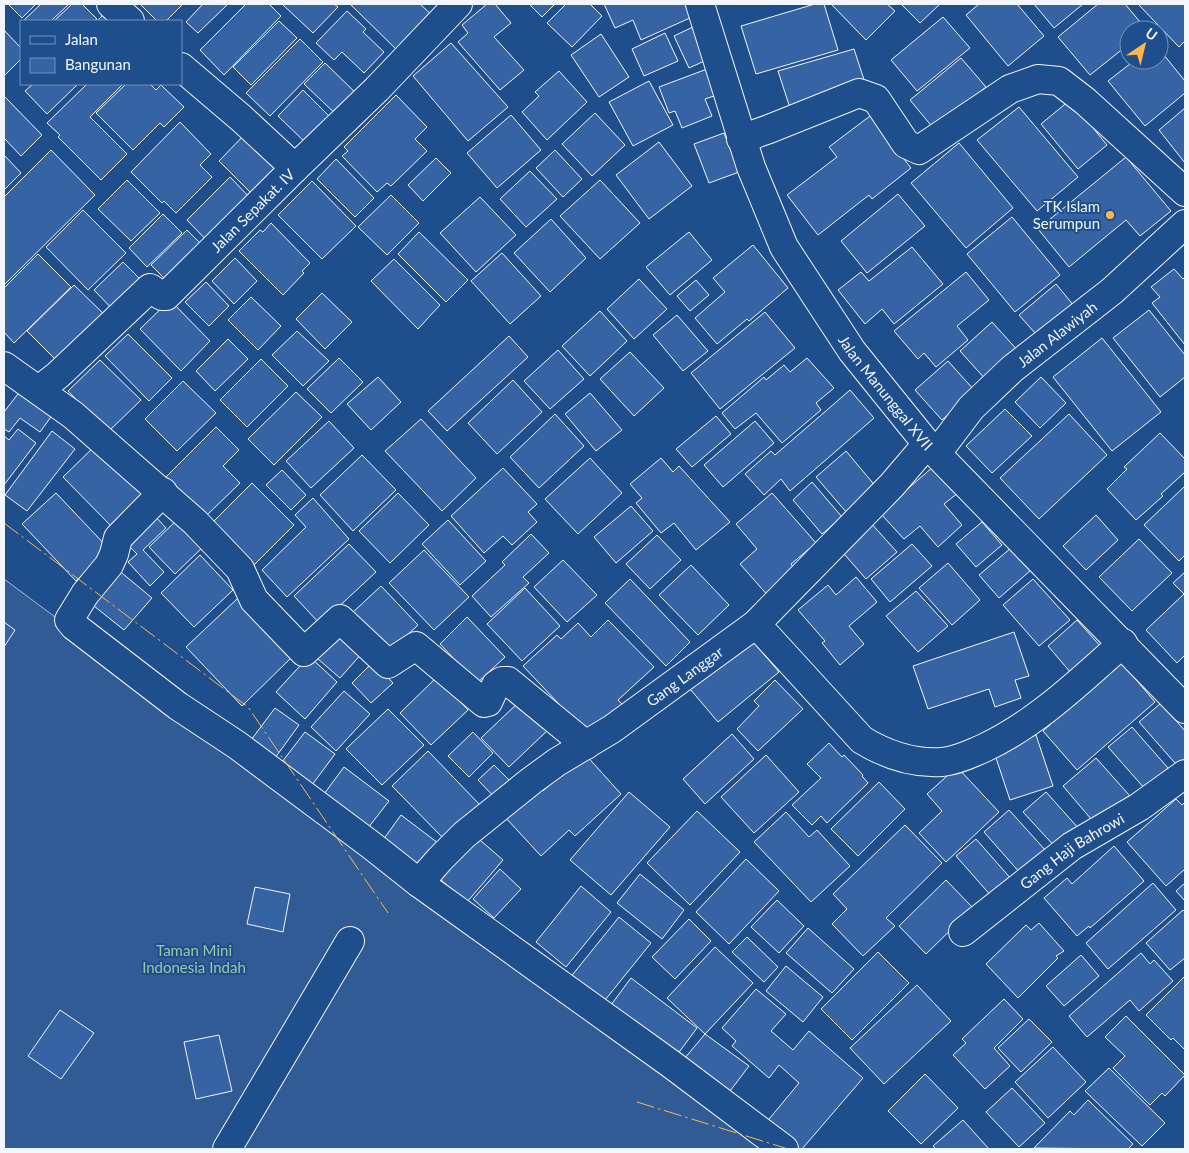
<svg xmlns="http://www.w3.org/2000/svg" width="1189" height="1153" font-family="Lato,sans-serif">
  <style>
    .built { fill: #305b95; stroke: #a8bbd7 }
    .building { fill: #3563a3; stroke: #f2f6ff }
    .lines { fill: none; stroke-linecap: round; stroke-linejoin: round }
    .minor-casing { stroke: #f2f6ff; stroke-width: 30 }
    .minor { stroke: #1f4e8c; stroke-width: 28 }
    .power { stroke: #ffb74d; stroke-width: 1; stroke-dasharray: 18 4 2.5 4; stroke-linecap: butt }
    .poi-dot { fill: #ffb74d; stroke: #1f4e8c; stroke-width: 2 }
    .labels { text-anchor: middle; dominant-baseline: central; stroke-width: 4; stroke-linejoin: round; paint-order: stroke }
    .poi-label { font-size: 15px; fill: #f2f6ff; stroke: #1f4e8c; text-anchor: end }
    .street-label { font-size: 15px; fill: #f2f6ff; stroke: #1f4e8c }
    .park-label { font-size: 15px; fill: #97c8a6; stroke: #1f4e8c }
  </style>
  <rect width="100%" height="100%" fill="#1f4e8c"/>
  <path class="built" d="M4 579 771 1149H4Z"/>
  <path class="building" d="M8 4H36L22 18Z
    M41 4H69L51 21H23Z
    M72 4H82L97 19 94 21H54Z
    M140 4H183L166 21H157Z
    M203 4H228L198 33 186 22Z
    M246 4H269L281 16 224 75 200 50Z
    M282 4H334L338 7 313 33Z
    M350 4H420L435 18 401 54Z
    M487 4H495L511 23 494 37 524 70 500 90 458 42 468 33 462 25Z
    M529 4H555L542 17Z
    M566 4H590L602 16 572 47 547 23Z
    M604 4H697L701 13 641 40 633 20 615 28Z
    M815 4H824L838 50 756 74 741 26Z
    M831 4H887L895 11 866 40Z
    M901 4H940L920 23Z
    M979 4H1017L1044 36 1008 66 966 15Z
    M1034 4H1083L1054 28Z
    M1098 4H1125L1146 29 1129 30V44L1090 75 1058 37Z
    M1138 4H1185V41L1179 47Z
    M347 11 366 29 363 32 384 52 364 73 342 52 334 60 316 43Z
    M106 12 114 21H97Z
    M943 17 970 48 917 91 891 60Z
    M279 21 297 38 251 85 233 67Z
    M695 26 711 58 689 68 674 36Z
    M4 30 21 48V59L4 76Z
    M665 33 678 61 644 76 632 49Z
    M601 34 629 77 599 97 571 55Z
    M300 39 323 62 270 116 246 93Z
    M451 43 508 107 468 141 413 76Z
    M854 49 866 86 790 108 778 71Z
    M1159 49 1185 81V93L1145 126 1108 81 1135 60H1159Z
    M961 58 986 87 934 129 910 100Z
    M325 63 361 98 341 119 304 84Z
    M707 69 717 95 705 99 712 116 682 128 675 111 669 113 659 87Z
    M559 71 587 102 547 140 522 112 539 96 535 92Z
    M649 81 673 125 633 146 609 102Z
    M33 84H78L47 114 25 91Z
    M87 84H123L90 117 127 154 101 180 58 137 60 135 47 123Z
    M126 84H150L156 90 161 85 184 107 164 127 160 123 133 150 96 113Z
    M303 90 336 123 311 148 278 116Z
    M396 95 427 127 415 139 427 151 391 186 387 183 377 192 342 156 348 151 344 147Z
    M4 96 42 135 21 156 4 138Z
    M1070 100 1107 145 1078 169 1041 124Z
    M1019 107 1078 177 1037 211 977 140Z
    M1185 108V163L1159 130Z
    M595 113 625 145 592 176 562 144Z
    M511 115 541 150 497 188 467 153Z
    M870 116 911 168 872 199 869 195 818 235 787 195 837 157 829 147Z
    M180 122 211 154 200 165 212 177 176 213 164 201 162 203 131 172Z
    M248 131 285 167 255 197 219 161Z
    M724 133 739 172 709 183 694 144Z
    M659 142 692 186 649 219 616 175Z
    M959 143 1013 208 966 248 911 183Z
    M51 150 95 195 4 285V197Z
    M555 150 582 179 563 197 536 168Z
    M4 155 21 173 4 190Z
    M1126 157 1171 211 1140 236 1126 220 1069 267 1038 229Z
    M436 158 451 173 423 201 408 185Z
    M336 159 374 198 355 217 317 179Z
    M530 171 557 199 526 227 500 199Z
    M230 177 254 202 211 245 187 220Z
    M127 180 160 213 131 241 98 209Z
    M600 180 640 223 600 259 560 216Z
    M312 181 356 226 322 259 278 215Z
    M898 194 925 226 867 273 841 241Z
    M391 195 419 223 387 255 358 227Z
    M480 197 516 235 476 272 440 233Z
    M83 210 126 253 88 290 46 247Z
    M163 214 182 233 147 267 129 248Z
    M1012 217 1060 275 1015 312 967 254Z
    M551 219 586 258 550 292 514 253Z
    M271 223 310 263 302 271 304 273 283 295 239 251 260 230 263 232Z
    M187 230 208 251 172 286 151 265Z
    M419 232 468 280 446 302 398 254Z
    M689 232 712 260 670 295 646 267Z
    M753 245 788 288 749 321 747 319 717 344 695 318 725 292 713 278Z
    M912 247 943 284 894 324 882 309 865 324 838 290 861 272 869 281Z
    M502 253 541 296 510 324 471 281Z
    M38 254 71 287 14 343 4 332V288Z
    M235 258 257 281 234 304 212 281Z
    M394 259 440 305 418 329 371 281Z
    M123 262 148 287 119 316 94 290Z
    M1174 269 1183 279 1185 277V345L1152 303 1160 297 1151 287Z
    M966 272 989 300 957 326 968 340 936 367 924 353 918 359 894 331Z
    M639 279 667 309 634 339 607 309Z
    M696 280 709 295 690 311 677 296Z
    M206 282 229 306 209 326 185 302Z
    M1056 284 1079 312 1043 342 1019 315Z
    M74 285 110 320 63 367 27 331Z
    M322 293 352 322 325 349 296 319Z
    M251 297 281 326 258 350 228 320Z
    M170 300 210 341 181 371 140 329Z
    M1149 310 1185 355V377L1160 397 1113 338Z
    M600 311 627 341 590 376 562 346Z
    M765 312 795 348 720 409 691 373Z
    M677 315 708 351 683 371 653 335Z
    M992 322 1020 353 987 381 960 351Z
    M297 331 329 361 303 386 272 355Z
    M128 334 172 378 149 401 105 356Z
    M509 336 528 357 447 431 428 411Z
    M1102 338 1161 412 1112 451 1053 377Z
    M228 339 248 359 215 391 196 371Z
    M558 350 584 379 550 409 524 381Z
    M630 352 664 388 634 416 600 379Z
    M339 358 363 382 331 413 307 389Z
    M807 358 834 388 816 403 821 410 782 443 756 413 735 429 722 413 764 377 766 380 784 365 790 372Z
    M261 359 288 386 247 427 220 400Z
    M100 360 141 400 108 432 68 391Z
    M948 361 975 391 942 420 915 390Z
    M378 377 401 402 371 430 347 404Z
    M1041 377 1066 403 1040 428 1015 402Z
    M513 380 542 412 497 454 468 423Z
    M183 381 216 413 177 451 145 419Z
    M21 390 56 410 40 432 20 418 9 432 4 429V412Z
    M850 390 874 418 790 491 781 479 764 495 745 474 771 451 775 455Z
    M296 392 322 417 274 465 248 439Z
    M590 393 622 430 596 451 565 414Z
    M1005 409 1032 436 992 473 966 446Z
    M555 414 584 446 539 488 510 457Z
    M1069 414 1107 455 1039 519 1000 478Z
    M716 416 731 434 692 467 676 449Z
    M421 419 476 478 442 511 385 451Z
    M329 421 354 448 311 488 286 461Z
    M755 421 774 443 723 487 704 465Z
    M216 427 239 450 223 466 240 483 205 517 163 480Z
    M18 429 36 443 4 485V436L9 440Z
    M52 431 75 449 27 511 5 495Z
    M1160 433 1185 459V472L1161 494 1163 496 1136 520 1107 489 1127 469 1124 467Z
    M98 443 151 496 116 531 63 477Z
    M846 451 877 488 847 513 816 477Z
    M362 455 396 490 353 531 320 495Z
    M590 458 622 493 578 534 545 499Z
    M661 458 673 472 679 466 730 522 696 550 674 523 661 533 636 503 642 498 630 484Z
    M934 466 958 493 944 504 962 525 938 547 920 526 904 539 880 513Z
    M503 468 537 504 528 512 537 522 512 545 503 536 484 553 451 516Z
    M282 470 306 495 291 510 266 485Z
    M812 482 842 517 822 534 793 500Z
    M252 483 294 525 248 571 206 529Z
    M1185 486V555L1179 561 1144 525Z
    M56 493 109 549 76 581 22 524Z
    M398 493 429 525 390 563 359 531Z
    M772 493 816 543 791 564 798 573 770 598 740 564 757 549 736 524Z
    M313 498 349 539 287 597 262 570 306 527 295 515Z
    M631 506 653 531 616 563 594 537Z
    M154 515 166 528 143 550 164 572 150 586 128 562 137 554 125 542Z
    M1096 515 1118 540 1086 570 1063 546Z
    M181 516 207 543 175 574 149 547Z
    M448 520 486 561 460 585 422 544Z
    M869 521 897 552 866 579 838 547Z
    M982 522 1002 545 976 567 956 544Z
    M531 534 549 553 523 577 529 583 491 617 472 596 505 565 502 562Z
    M657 535 681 560 650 589 626 564Z
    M1139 539 1172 573 1132 611 1099 577Z
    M349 544 376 572 320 624 294 596Z
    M912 544 932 566 890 602 871 579Z
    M1011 548 1031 570 999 598 979 575Z
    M424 550 469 597 434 630 389 583Z
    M200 555 233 590 194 627 161 593Z
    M563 560 597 595 567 622 534 587Z
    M948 563 980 600 952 625 919 588Z
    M691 565 729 605 698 635 659 595Z
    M117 569 152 598 124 630 89 602Z
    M1185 572V655L1177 663 1146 630 1184 594 1173 583Z
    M856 577 877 602 849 626 864 644 840 665 822 643 825 641 798 610 828 585 836 595Z
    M630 579 690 642 666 666 605 603Z
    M1033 579 1070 620 1039 646 1003 605Z
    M381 586 418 625 388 653 351 614Z
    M525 588 560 626 522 661 487 624Z
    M916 591 948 626 918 652 886 616Z
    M238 598 293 656 242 706 186 647Z
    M467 617 505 657 477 683 440 644Z
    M608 620 654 667 618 700 626 708 593 740 523 666 557 635 561 639 578 623 591 637Z
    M1077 620 1101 647 1071 673 1048 646Z
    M4 622 15 630 4 647Z
    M1014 632 1029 676 1015 680 1021 698 995 707 989 689 928 709 913 666Z
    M341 633 363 652 340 678 318 659Z
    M750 638 779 672 718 722 690 689Z
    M309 656 337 682 305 719 276 692Z
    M373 662 393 683 371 703 352 683Z
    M1121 662 1155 702 1077 770 1043 731Z
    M437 677 468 710 431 745 400 713Z
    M775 680 803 709 758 751 737 729 759 706 754 701Z
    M344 691 370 714 336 751 311 727Z
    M520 701 548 730 509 767 481 738Z
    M1161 703 1185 731V768L1182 771 1139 722Z
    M275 708 299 725 275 758 251 740Z
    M388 709 424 745 382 785 346 749Z
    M1132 727 1168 768 1145 789 1108 747Z
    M305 732 335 754 312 785 282 762Z
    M473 732 493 753 469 777 448 756Z
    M732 734 754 759 705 804 683 779Z
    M1036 735 1053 786 1010 800 993 749Z
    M829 743 842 757 844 755 863 775 862 776 868 783 827 823 821 816 812 825 792 805 821 778 807 764Z
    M428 751 480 805 445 840 392 786Z
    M584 753 621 794 575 836 569 830 541 856 505 817 539 786 543 791Z
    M766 755 799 792 754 833 721 797Z
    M1096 758 1130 796 1097 826 1063 786Z
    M494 765 514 785 498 801 478 780Z
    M344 767 389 801 368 828 324 794Z
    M957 767 999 812 946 862 919 833 942 811 927 794Z
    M879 782 905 809 858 856 831 829Z
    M629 792 670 827 611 895 570 860Z
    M1046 792 1080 830 1058 850 1023 812Z
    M1176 799 1182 805 1185 802V869L1166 886 1127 842Z
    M1009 810 1047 852 1021 874 984 832Z
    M697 811 740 852 690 905 647 863Z
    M786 812 809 837 817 830 850 866 811 902 754 842Z
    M401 815 438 843 420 867 383 840Z
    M905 825 942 863 886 918 895 926 863 956 832 924 847 909 833 894Z
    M473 834 503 860 467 902 435 875Z
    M976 839 1013 881 993 898 956 856Z
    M1114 846 1144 881 1090 928 1089 926 1077 936 1044 898 1067 878 1072 884Z
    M746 859 779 891 729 944 696 912Z
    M500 869 521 889 494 918 473 899Z
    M640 874 684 910 662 939 617 903Z
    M946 880 973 908 926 954 899 926Z
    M1153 883 1176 910 1108 969 1086 943Z
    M1185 883V901L1176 891Z
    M581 886 611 912 566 967 536 942Z
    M255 887 290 894 283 932 247 924Z
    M777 900 804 926 779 953 751 927Z
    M1183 910 1185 912V958L1170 970 1146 943Z
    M619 917 651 943 597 1010 565 984Z
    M689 919 711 941 675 979 652 957Z
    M1039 923 1064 951 1056 956 1058 958 1018 998 986 964 1026 925 1031 930Z
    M808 928 854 969 832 993 786 953Z
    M747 937 778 967 764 982 732 952Z
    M715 947 753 983 705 1034 667 998Z
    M878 952 909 983 852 1040 821 1009Z
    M1141 953 1150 964 1154 960 1173 981 1139 1011 1130 1000 1087 1037 1069 1016Z
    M1081 955 1099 976 1064 1006 1046 986Z
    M786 966 823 997 803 1022 766 991Z
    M1185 976V1050L1173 1038 1171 1040 1146 1015Z
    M631 978 697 1028 671 1063 605 1013Z
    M917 985 951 1021 884 1084 850 1048Z
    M756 989 786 1014 771 1031 793 1050 809 1031 863 1078 802 1149H795L765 1124 799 1083 779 1065 769 1078 732 1046 736 1041 722 1028Z
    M1004 999 1023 1019 994 1048 1010 1066 985 1089 953 1055 966 1043 962 1039Z
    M60 1010 94 1033 61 1079 28 1056Z
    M1126 1016 1185 1075 1165 1096 1162 1093 1150 1105 1113 1068 1125 1056 1105 1037Z
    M1029 1019 1052 1042 1021 1072 998 1048Z
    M705 1034 749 1066 724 1099 679 1065Z
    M219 1035 232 1091 196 1099 184 1042Z
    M1053 1047 1086 1082 1048 1118 1015 1082Z
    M1109 1068 1165 1123 1142 1146 1085 1091Z
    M925 1074 958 1108 921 1144 888 1111Z
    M1012 1088 1045 1123 1019 1147 986 1112Z
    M1088 1100 1133 1144 1128 1149 1034 1148 1070 1111 1074 1115Z
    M963 1120 989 1149H936L933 1146Z"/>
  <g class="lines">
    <g class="minor-casing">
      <g id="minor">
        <path d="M111 4 130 21"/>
        <path id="s1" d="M700 4 751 167 784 247 852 351 927 444 1185 709"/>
        <path d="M181 67 241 118 295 168"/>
        <path d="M741 139 769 129 859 93 876 99 906 144 919 150 1010 89 1038 79 1059 81 1085 101 1185 192"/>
        <path d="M4 366 73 415 195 522 240 569 254 600 304 652 340 619 388 664 416 646 484 703 488 702 496 685 502 681H508L586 745"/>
        <path id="s2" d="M39 390 58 375 150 288 162 296H166L295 168 377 89 458 4"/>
        <path id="s3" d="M937 453 971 408 1012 369 1112 291 1185 224"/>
        <path d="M163 492 118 538 114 554 109 565 85 594 69 620 74 626 178 706 237 745 371 845 419 883 671 1064 784 1149"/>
        <path d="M756 624 862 740C887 755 913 764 942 762 956 761 970 754 982 749 1036 724 1079 682 1123 643"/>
        <path id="s4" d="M419 883 440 859 464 835 531 781 557 762 612 729 756 624 892 485 927 444"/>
        <path id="s5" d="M963 932 1072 846 1139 807 1185 774"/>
        <path d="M227 1149 350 941"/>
      </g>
    </g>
    <use href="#minor" class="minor"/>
    <path class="power" d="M4 523 248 707 388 913
      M637 1102 788 1149"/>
  </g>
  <circle class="poi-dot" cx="1110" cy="215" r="5"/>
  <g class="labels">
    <g class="poi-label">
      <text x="1100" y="206">TK Islam<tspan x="1100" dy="17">Serumpun</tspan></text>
    </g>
    <g class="street-label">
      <text stroke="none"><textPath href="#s2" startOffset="291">Jalan Sepakat. IV</textPath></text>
      <text stroke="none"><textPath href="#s3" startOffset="170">Jalan Alawiyah</textPath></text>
      <text stroke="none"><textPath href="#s1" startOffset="435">Jalan Manunggal XVII</textPath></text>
      <text stroke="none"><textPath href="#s4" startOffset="338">Gang Langgar</textPath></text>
      <text stroke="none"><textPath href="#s5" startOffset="136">Gang Haji Bahrowi</textPath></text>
    </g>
    <g class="park-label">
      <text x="194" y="950">Taman Mini<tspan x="194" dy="17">Indonesia Indah</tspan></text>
    </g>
  </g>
  <rect width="1189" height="1153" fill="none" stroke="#f2f6ff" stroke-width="10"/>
  <rect x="20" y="20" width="162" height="65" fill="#1f4e8c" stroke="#7391ba"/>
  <rect x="30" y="36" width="25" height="8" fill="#1f4e8c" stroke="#7391ba"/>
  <text x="65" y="45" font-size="15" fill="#f2f6ff">Jalan</text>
  <rect x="30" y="58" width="25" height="15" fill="#3563a3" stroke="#7391ba"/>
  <text x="65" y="70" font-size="15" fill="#f2f6ff">Bangunan</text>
  <g transform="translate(1144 45) rotate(35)"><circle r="24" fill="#1f4e8c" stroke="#7391ba"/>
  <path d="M0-4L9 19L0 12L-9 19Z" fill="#ffb74d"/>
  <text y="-8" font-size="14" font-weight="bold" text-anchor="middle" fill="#f2f6ff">U</text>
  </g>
</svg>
